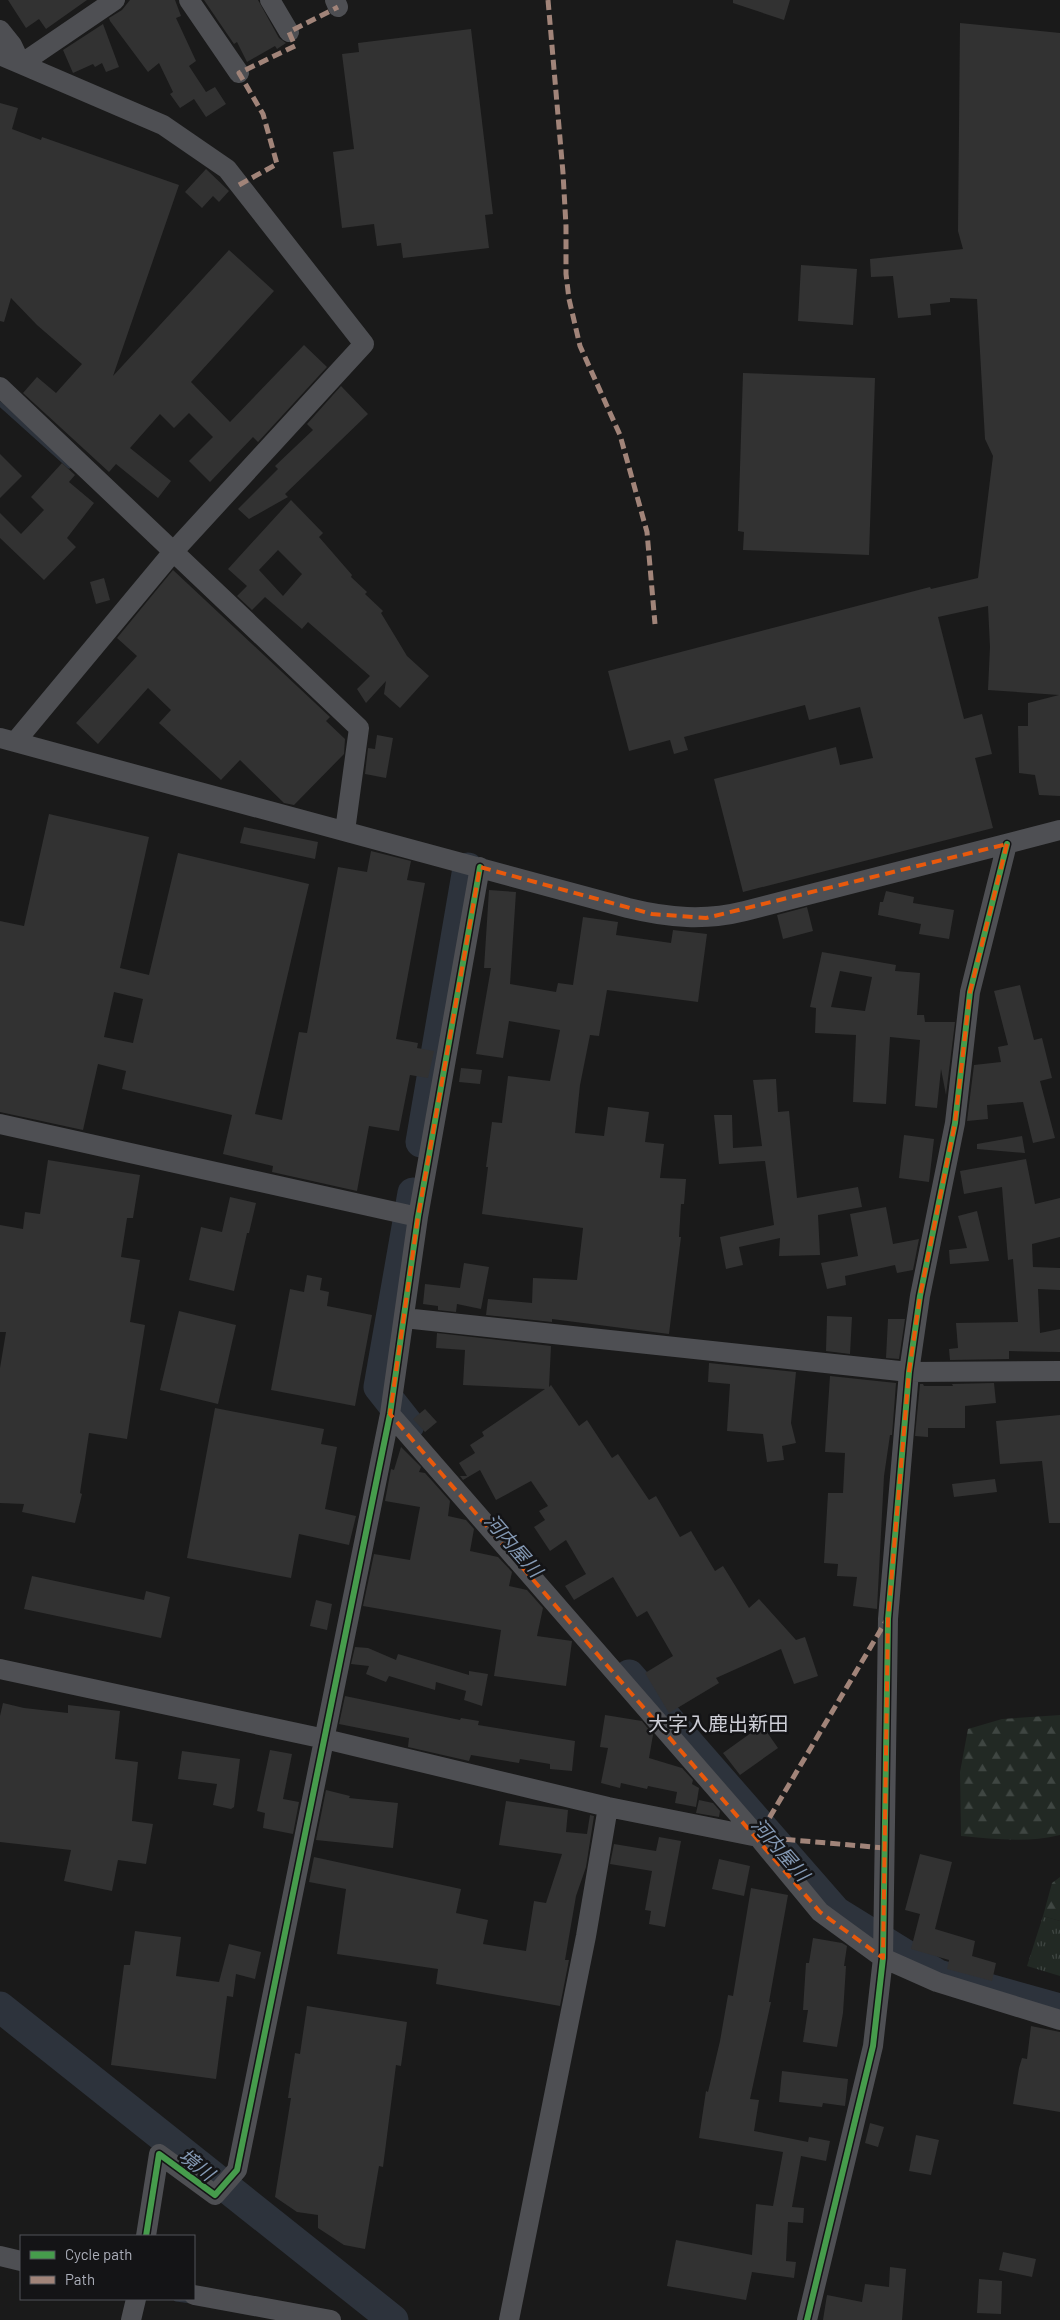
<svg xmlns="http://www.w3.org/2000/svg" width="1060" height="2320" font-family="Barlow,'Noto Sans JP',sans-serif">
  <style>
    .grass { fill: url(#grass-tufts) }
    .forest { fill: url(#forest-firs) }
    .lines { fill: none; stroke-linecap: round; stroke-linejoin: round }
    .stream { stroke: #2d333c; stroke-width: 5 }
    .river { stroke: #2d333c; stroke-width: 31 }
    .building { fill: #323232; fill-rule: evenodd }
    .minor { stroke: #4e4f53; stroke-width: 20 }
    .quiet { stroke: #a18479; stroke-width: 5; stroke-dasharray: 10 5; stroke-linecap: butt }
    .cycleway-casing { stroke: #141416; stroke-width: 9 }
    .cycleway { stroke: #469c4c; stroke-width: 6 }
    .marked { fill: none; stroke: #e8590c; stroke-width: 4; stroke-dasharray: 10 6; stroke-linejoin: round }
    .labels { text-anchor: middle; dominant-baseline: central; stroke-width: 5; stroke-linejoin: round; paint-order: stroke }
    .water-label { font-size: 19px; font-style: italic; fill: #8499b4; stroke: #141416 }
    .quarter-label { font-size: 20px; fill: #cdced6; stroke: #141416 }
  </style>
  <defs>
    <pattern id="grass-tufts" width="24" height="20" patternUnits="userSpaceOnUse" patternTransform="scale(1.25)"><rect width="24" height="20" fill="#222924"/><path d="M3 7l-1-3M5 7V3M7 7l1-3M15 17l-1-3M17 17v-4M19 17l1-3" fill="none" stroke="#3f4642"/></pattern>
    <pattern id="forest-firs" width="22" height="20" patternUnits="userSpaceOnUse" patternTransform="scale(1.25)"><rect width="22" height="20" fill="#222924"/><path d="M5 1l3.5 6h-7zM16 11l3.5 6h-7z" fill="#3f4642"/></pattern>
  </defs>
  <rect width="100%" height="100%" fill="#1a1a1a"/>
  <path class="grass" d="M1043 1916 1060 1921V1976L1027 1966Z"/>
  <path class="forest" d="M1060 1715V1835C1028 1843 993 1839 961 1836L960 1772 968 1729 1002 1719Z
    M1060 1877V1921L1043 1916 1052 1883Z"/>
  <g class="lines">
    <path class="stream" d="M0 404 69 466
      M176 2299 192 2301"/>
    <path class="river" d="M421 1142 468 868
      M409 1425 379 1387 413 1193
      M629 1675 836 1912 938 1975 1060 2009
      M0 2007 393 2320"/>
  </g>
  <path class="building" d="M8 0H87L46 29 39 19 26 28Z
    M130 0H175L181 16 176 18 196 61 189 66 206 92 215 87 226 104 206 117 194 99 180 108 170 94 173 92 159 63 148 72 110 21 109 18 122 10Z
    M204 0H258L279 38 286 43 277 49 275 46 247 62 237 42 234 44Z
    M733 0H790L784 20 733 3Z
    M960 23 1060 33V796L1039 795 1035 775 1019 773 1018 726H1028V703L1059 695 988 690 990 647 988 606 938 617 964 719 982 714 992 754 975 758 993 828 743 892 714 779 836 747 840 765 873 758 860 707 809 720 805 705 684 737 688 750 674 754 670 740 629 751 608 671 930 587 931 589 978 578 993 456 985 439 977 299 950 298V302L930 304 931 315 898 318 893 276 871 277 870 259 963 249 958 231Z
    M103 24 119 67 106 72 102 63 95 67 93 64 73 73 63 50Z
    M471 29 493 214 485 215 489 248 403 258 401 243 377 246 374 224 342 228 333 152 354 149 342 54 359 52 358 43Z
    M0 103 18 108 12 129 41 140 42 137 179 185 113 376 229 250 274 291 191 382 230 422 304 345 327 367 258 442 253 437 210 482 189 461 213 437 189 413 174 428 160 414 130 448 171 481 158 498 116 464 109 472 23 393 37 377 56 393 82 364 37 325 11 298 4 322 0 321Z
    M206 169 229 191 219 202 213 196 202 208 185 192Z
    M801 265 857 269 853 325 798 321Z
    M743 373 875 378 869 555 743 550 744 532 738 531Z
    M341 386 368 414 285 494 288 497 249 519 238 509 278 469 275 466 313 430 307 424Z
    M0 454 22 476 0 498Z
    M62 463 75 475 69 482 94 503 67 538 76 547 44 580 0 538V513L21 534 44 510 31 497Z
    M291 500 323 533 319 537 352 575 351 577 367 592 365 594 383 611 381 613 407 656 429 676 400 708 384 694 386 681 366 703 357 689 370 676 308 622 302 629 265 597 252 610 237 596 247 586 228 569ZM278 550 302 574 283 596 259 570Z
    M173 570 330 717 326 721 345 739 344 754 294 805 284 803 240 760 221 780 159 723 171 710 148 688 98 744 76 723 137 656 117 638Z
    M104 578 110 600 96 604 90 582Z
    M377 735 393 738 386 778 365 774 368 748 375 749Z
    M49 814 149 837 120 968 149 975 178 853 309 884 255 1114 282 1120 299 1032 307 1033 338 867 367 872 371 851 411 861 407 880 425 883 396 1039 418 1043 417 1048 434 1051 428 1078 410 1075 399 1131 369 1126 357 1191 272 1172 273 1166 223 1154 232 1115 122 1089 126 1071 98 1064 83 1130 0 1112V921L24 926ZM114 992 143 999 133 1043 104 1037Z
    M244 827 318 842 315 859 240 843Z
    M489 890 516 892 510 984 556 992 558 983 573 985 583 917 618 922 616 935 671 943 673 930 707 934 698 1002 607 990 599 1036 590 1035 580 1085 575 1133 604 1136 608 1107 649 1112 645 1142 664 1144 660 1178 686 1179 684 1204H681L679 1237H681L669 1334 552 1319V1322L486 1315 488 1299 532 1303 533 1278 577 1280 583 1228 482 1214 488 1167H486L492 1122 502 1123 508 1076 550 1081 560 1030 509 1021 503 1058 476 1054 491 968H484Z
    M886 891 914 897 913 903 954 910 949 939 919 934 921 924 878 915 880 902H883Z
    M807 907 813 931 783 939 777 915Z
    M822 952 896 965 895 971 920 973 917 1015H924L925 1022H955L946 1095 941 1069 937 1108 915 1106 920 1040 890 1037 886 1104 853 1102 856 1035 815 1033 816 1008 810 1007ZM840 971 872 977 865 1011 831 1007Z
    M1020 985 1034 1040 1042 1038 1052 1078 1040 1081 1055 1138 1033 1143 1023 1102 987 1105 988 1119 967 1121 974 1065 1001 1062 998 1047 1008 1045 994 991Z
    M461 1068 482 1070 480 1084 459 1082Z
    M776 1079 778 1112 789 1111 797 1198 858 1187 862 1207 818 1215 820 1255 779 1256 780 1238 739 1247 743 1265 726 1269 720 1237 774 1225 765 1161 719 1164 714 1115H732L733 1148 762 1146 753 1080Z
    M904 1135 934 1139 929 1182 899 1178Z
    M1022 1136 1025 1153 977 1149V1144Z
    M1026 1159 1035 1204 1060 1198V1237L1032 1244 1033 1267 1060 1268V1290L1038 1289 1040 1333 1060 1329V1352L1009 1351V1359L950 1360 949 1349 958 1348 956 1323 1018 1322 1013 1259 1008 1260 1002 1187 964 1194 960 1171Z
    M48 1160 140 1175 133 1218H127L121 1257 140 1260 130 1322 145 1325 127 1439 89 1433 80 1493 82 1494 75 1523 22 1512 24 1504 0 1503V1368L6 1332H0V1225L23 1229 25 1212 40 1214Z
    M230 1197 256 1203 249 1233H247L234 1291 189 1280 201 1227 222 1232Z
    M886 1207 893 1244 919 1239 913 1270 897 1273 895 1265 845 1276 846 1285 827 1289 821 1263 858 1256 850 1214Z
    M977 1211 989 1261 950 1264 949 1250 967 1248 958 1216Z
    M464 1263 489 1267 481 1309 457 1304 456 1312 438 1310V1306L423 1304 425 1284 460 1288Z
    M307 1275 322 1278 320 1290 329 1292 327 1306 372 1315 355 1406 271 1390 290 1289 304 1292Z
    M179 1311 236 1325 218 1404 160 1390Z
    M827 1316 852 1317 850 1354 826 1351Z
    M888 1319H905L899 1359 886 1358Z
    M437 1333 551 1346 549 1387 551 1385 579 1426 587 1420 612 1458 618 1454 649 1500 656 1496 680 1537 691 1531 715 1571 723 1566 749 1608 759 1599 796 1640 805 1637 818 1676 794 1684 781 1649 716 1678 719 1683 669 1713 645 1673 673 1656 647 1611 637 1617 613 1577 574 1600 565 1586 586 1574 566 1540 550 1551 534 1527 545 1520 539 1511 548 1506 531 1481 496 1500 480 1470 463 1480 460 1476H467L459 1463 475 1453 470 1445 484 1436 482 1432 545 1389 463 1385 465 1350 436 1348Z
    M709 1363 796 1372 791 1423 796 1443 782 1446 784 1460 767 1462 763 1434 727 1431 730 1384 708 1382Z
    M830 1376 896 1383 892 1435H890L884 1476 877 1609 853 1606 857 1577 837 1576 838 1564 824 1563 828 1493H843L845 1453 825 1452Z
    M994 1383 996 1403 965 1406V1428H928V1437L915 1436 920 1384H923L924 1386H953L952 1384Z
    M215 1408 324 1429 321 1444 337 1447 325 1509 356 1516 349 1545 299 1534 291 1578 187 1558Z
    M425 1409 437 1422 425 1432 413 1419Z
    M1060 1415V1523H1049L1042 1461 1000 1464 996 1421Z
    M401 1447 421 1467 419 1472 425 1473 450 1501 448 1516 466 1520 474 1529 470 1551 498 1557 512 1572 509 1586 527 1590 543 1608 537 1636 572 1641 566 1686 494 1676 501 1630 363 1606 374 1554 410 1560 420 1507 385 1501 391 1469 394 1470Z
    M995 1479 997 1492 954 1497 952 1484Z
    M32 1576 144 1600 146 1591 170 1597 161 1638 24 1609Z
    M316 1600 332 1604 327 1630 310 1626Z
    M355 1647 368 1648 396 1660 398 1654 469 1675V1671L488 1674 482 1706 464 1700 466 1691 436 1682 435 1690 389 1676 386 1682 366 1674 369 1666 351 1664Z
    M345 1696 460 1720 461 1718 479 1721 478 1725 575 1741 572 1771 550 1769V1764L520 1759 519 1763 471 1755 469 1761 408 1747 409 1738 339 1724Z
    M3 1703 24 1708 68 1713V1705L120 1711 115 1759 138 1762 132 1821 153 1824 146 1864 118 1860 112 1891 64 1881 71 1850 0 1842V1716Z
    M605 1715 642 1721 653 1735 649 1758 682 1768 693 1780 692 1784 699 1788 696 1807 675 1803 677 1792 648 1786 647 1789 621 1783 620 1788 601 1783 608 1748 600 1747Z
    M762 1725 778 1748 740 1775 723 1753Z
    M270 1750 292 1754 283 1799 299 1802 293 1834 263 1828 265 1813 257 1811Z
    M182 1751 240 1759 234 1807 231 1809 213 1805 217 1784 178 1779Z
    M326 1790 350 1796 349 1798 398 1803 393 1848 316 1840Z
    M699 1800 713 1803 720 1811 719 1817 696 1813Z
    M506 1801 568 1810 566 1832 587 1834 590 1815 594 1816 586 1867 576 1896 565 1960H569L560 2006 436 1984 438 1969 337 1954 346 1889 309 1882 314 1857 461 1889 456 1913 488 1920 483 1944 526 1951 534 1901 546 1903 562 1854 499 1845Z
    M659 1837 681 1841 665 1927 649 1924 651 1911 645 1910 652 1871 610 1864 614 1844 656 1851Z
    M920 1854 952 1862 935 1929 975 1941 972 1956 996 1963 992 1981 947 1969 949 1960 911 1949 920 1914 905 1910Z
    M719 1859 750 1866 744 1896 712 1889Z
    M751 1888 788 1895 769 2002H771L750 2099 759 2100 754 2131 808 2142 809 2137 830 2141 826 2161 801 2156 792 2207 804 2208 803 2223 788 2222 786 2261 796 2262 794 2278 752 2272 746 2300 667 2286 676 2240 752 2255 756 2204 773 2206 783 2152 699 2138 706 2091 708 2092 720 2041 728 1995 733 1996Z
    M135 1931 181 1937 176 1976 219 1982 229 1944 261 1952 255 1979 236 1974 233 1997 227 1996 216 2079 111 2065 124 1965H130Z
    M813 1938 842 1943 847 1946 844 1966H846L843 2013 837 2047 803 2042 808 2010H803L806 1963H809Z
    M307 2006 407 2022 401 2066 396 2065 383 2167 379 2166 365 2249 344 2245 318 2228V2215L297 2212 275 2197 291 2098H288L295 2053 300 2054Z
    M1031 2026 1060 2032V2112L1013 2104 1019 2068 1022 2058 1027 2059Z
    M782 2071 848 2079 845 2106 823 2103 822 2107 779 2102Z
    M870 2123 884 2127 878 2147 865 2143Z
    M916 2135 939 2140 931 2175 909 2171Z
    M1003 2252 1036 2259 1032 2277 999 2270Z
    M890 2267 906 2269 902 2320H823L827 2295 862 2302 865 2284 889 2287Z
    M979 2279 1002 2281 1001 2314 977 2313Z"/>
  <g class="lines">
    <path class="minor" d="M189 0 239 73
      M270 0 289 32
      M335 0 338 7
      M0 30 12 45 21 64 163 125 227 169 364 344 173 552 15 742
      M0 55 21 64 115 0
      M0 387 359 728 345 831
      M0 738 628 908C669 918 705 921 745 911L1060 830
      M0 1124 418 1217
      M404 1318 909 1372 1060 1371
      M390 1414 758 1837
      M0 1669 325 1739 608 1807 758 1837 820 1912 883 1958 937 1982 1060 2020
      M146 2236 159 2154 215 2195 237 2170 390 1414 418 1217 480 867
      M0 2256 21 2261
      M194 2295 331 2320
      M131 2320 136 2299
      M509 2320 586 1936 608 1807
      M807 2320 873 2046 883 1958 888 1619 909 1372 920 1296 955 1123 970 992 1007 844"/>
    <path class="quiet" d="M548 0 563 173 566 226V274L569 299 580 346 620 435 647 532 655 624
      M239 185 277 164 263 114 239 73 295 46 289 32 338 7
      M885 1848 758 1837 886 1621"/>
    <g class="cycleway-casing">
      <path id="cycleway" d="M146 2236 159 2154 215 2195 237 2170 390 1414 418 1217 480 867
        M807 2320 873 2046 883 1958 888 1619 909 1372 920 1296 955 1123 970 992 1007 844"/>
    </g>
    <use href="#cycleway" class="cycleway"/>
  </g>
  <path class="marked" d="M1007 844 970 992 955 1123 920 1296 909 1372 888 1619 883 1958 820 1912 390 1414 418 1217 480 867 652 914 706 918Z"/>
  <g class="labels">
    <g class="water-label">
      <text transform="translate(514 1545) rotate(49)">河内屋川</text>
      <text transform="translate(781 1849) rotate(49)">河内屋川</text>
      <text transform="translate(197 2164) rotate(38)">境川</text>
    </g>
    <g class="quarter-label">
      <text x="718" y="1723">大字入鹿出新田</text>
    </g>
  </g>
  <rect x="20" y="2235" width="175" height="65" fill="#141416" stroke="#515258"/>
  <rect x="30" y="2251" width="25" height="8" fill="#469c4c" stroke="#515258"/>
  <text x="65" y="2260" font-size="15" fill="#acafba">Cycle path</text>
  <rect x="30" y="2276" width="25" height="8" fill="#a18479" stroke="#515258"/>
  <text x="65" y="2285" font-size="15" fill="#acafba">Path</text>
</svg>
